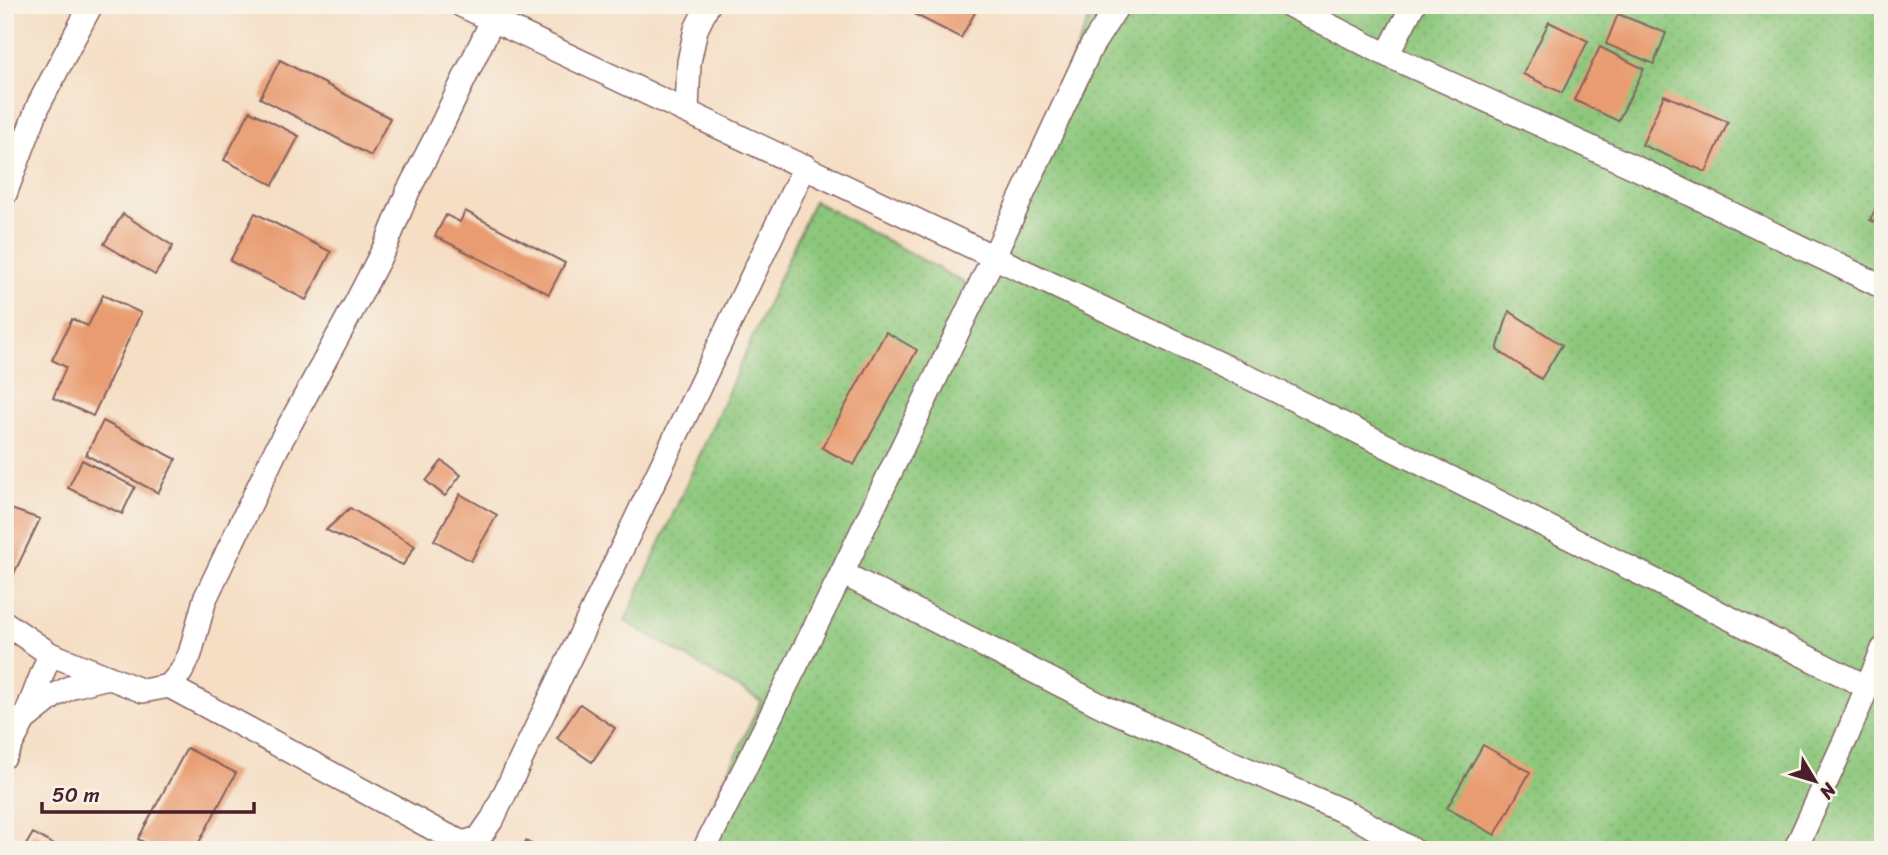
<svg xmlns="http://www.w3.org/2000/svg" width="1888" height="855" font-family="Sriracha,sans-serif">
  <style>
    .grass { fill: url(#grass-dots); stroke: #6b7354; stroke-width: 2 }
    .building { fill: #e99c71 }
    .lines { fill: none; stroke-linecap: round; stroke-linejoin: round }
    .minor-casing { stroke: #866261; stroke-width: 26 }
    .minor { stroke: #fff; stroke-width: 23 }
  </style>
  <defs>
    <pattern id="grass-dots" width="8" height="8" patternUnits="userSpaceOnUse" patternTransform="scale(1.75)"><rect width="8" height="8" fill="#8cc77c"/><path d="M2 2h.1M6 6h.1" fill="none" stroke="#7aaa6b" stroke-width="1.8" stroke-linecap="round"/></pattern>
  </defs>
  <rect width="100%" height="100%" fill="#f7f3e8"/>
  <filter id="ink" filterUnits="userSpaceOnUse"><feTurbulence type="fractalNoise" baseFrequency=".0143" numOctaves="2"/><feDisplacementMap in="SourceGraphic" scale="14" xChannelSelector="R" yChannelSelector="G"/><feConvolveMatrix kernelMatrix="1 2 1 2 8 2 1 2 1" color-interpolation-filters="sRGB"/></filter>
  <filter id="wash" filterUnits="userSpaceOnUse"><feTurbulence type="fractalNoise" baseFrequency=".00686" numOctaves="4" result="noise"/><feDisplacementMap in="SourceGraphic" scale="28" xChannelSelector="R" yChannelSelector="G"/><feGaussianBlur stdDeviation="1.57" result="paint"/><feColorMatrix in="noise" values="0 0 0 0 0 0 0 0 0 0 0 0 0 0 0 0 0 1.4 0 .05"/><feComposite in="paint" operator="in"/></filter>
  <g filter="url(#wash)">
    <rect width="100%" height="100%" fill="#f5dec4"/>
    <path class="grass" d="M1095 5H1883V850H692L761 701 625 621 814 201 976 289Z"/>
    <g id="blocks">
      <path class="building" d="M922 5H979L961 38 916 15Z
        M1618 14 1666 33 1654 64 1606 44Z
        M1549 22 1588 41 1562 93 1523 74Z
        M1600 47 1644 69 1618 121 1574 100Z
        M280 60 390 118 371 156 260 98Z
        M1664 95 1728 122 1706 172 1642 145Z
        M250 111 299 136 273 185 224 160Z
        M1883 194V226L1870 220Z
        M465 211 565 263 549 294 435 236 446 215 460 222Z
        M255 213 331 252 306 300 230 261Z
        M123 214 173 246 155 275 104 244Z
        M103 295 141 313 93 416 53 398 66 367 52 360 72 319 88 326Z
        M1509 311 1562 345 1541 379 1497 350Z
        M886 332 917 350 854 465 822 448Z
        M103 421 176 459 158 493 86 455Z
        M82 460 135 487 122 514 68 488Z
        M442 461 461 475 445 496 426 481Z
        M460 494 497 515 471 561 434 540Z
        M5 507 40 519 9 584 5 582Z
        M350 508 415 546 403 565 326 530Z
        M580 704 615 728 592 762 557 738Z
        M1483 745 1530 772 1495 835 1447 808Z
        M187 748 236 773 195 850H158L138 839Z
        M33 833 63 850H23Z
        M526 841 541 850H521Z"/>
    </g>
  </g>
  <g filter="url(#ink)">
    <use href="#blocks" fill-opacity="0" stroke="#866261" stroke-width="2"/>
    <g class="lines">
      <g class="minor-casing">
        <path id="minor" d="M461 5 1271 388 1867 687
          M1289 5 1387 55 1413 5
          M1387 55 1647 173 1883 287
          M687 111 689 62 696 29 708 5
          M5 194 39 104 91 5
          M842 573 1104 707 1352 815 1413 850
          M5 623 50 654 143 691 169 686 181 672 190 654 205 599 277 448 356 303 386 245 408 191 436 137 492 21
          M169 686 434 829 463 843 479 838 493 818 805 166
          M25 719 54 696 73 686 108 677
          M5 756 24 720 50 654
          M704 850 842 573 994 256 1091 47 1118 5
          M1795 850 1847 736 1883 649"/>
      </g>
      <use href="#minor" class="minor"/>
    </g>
  </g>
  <rect width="1888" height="855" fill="none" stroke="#f7f3e8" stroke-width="28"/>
  <g transform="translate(1815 781) rotate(128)" stroke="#f7f3e8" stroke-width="5" paint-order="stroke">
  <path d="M0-5L12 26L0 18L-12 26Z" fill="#4a1f2b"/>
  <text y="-10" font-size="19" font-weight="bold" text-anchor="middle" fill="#4a1f2b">N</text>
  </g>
  <path d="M42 802v10h212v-10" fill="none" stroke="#4a1f2b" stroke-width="3.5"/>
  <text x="52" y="802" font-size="21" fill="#4a1f2b" stroke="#f7f3e8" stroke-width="5" paint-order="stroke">50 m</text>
</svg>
